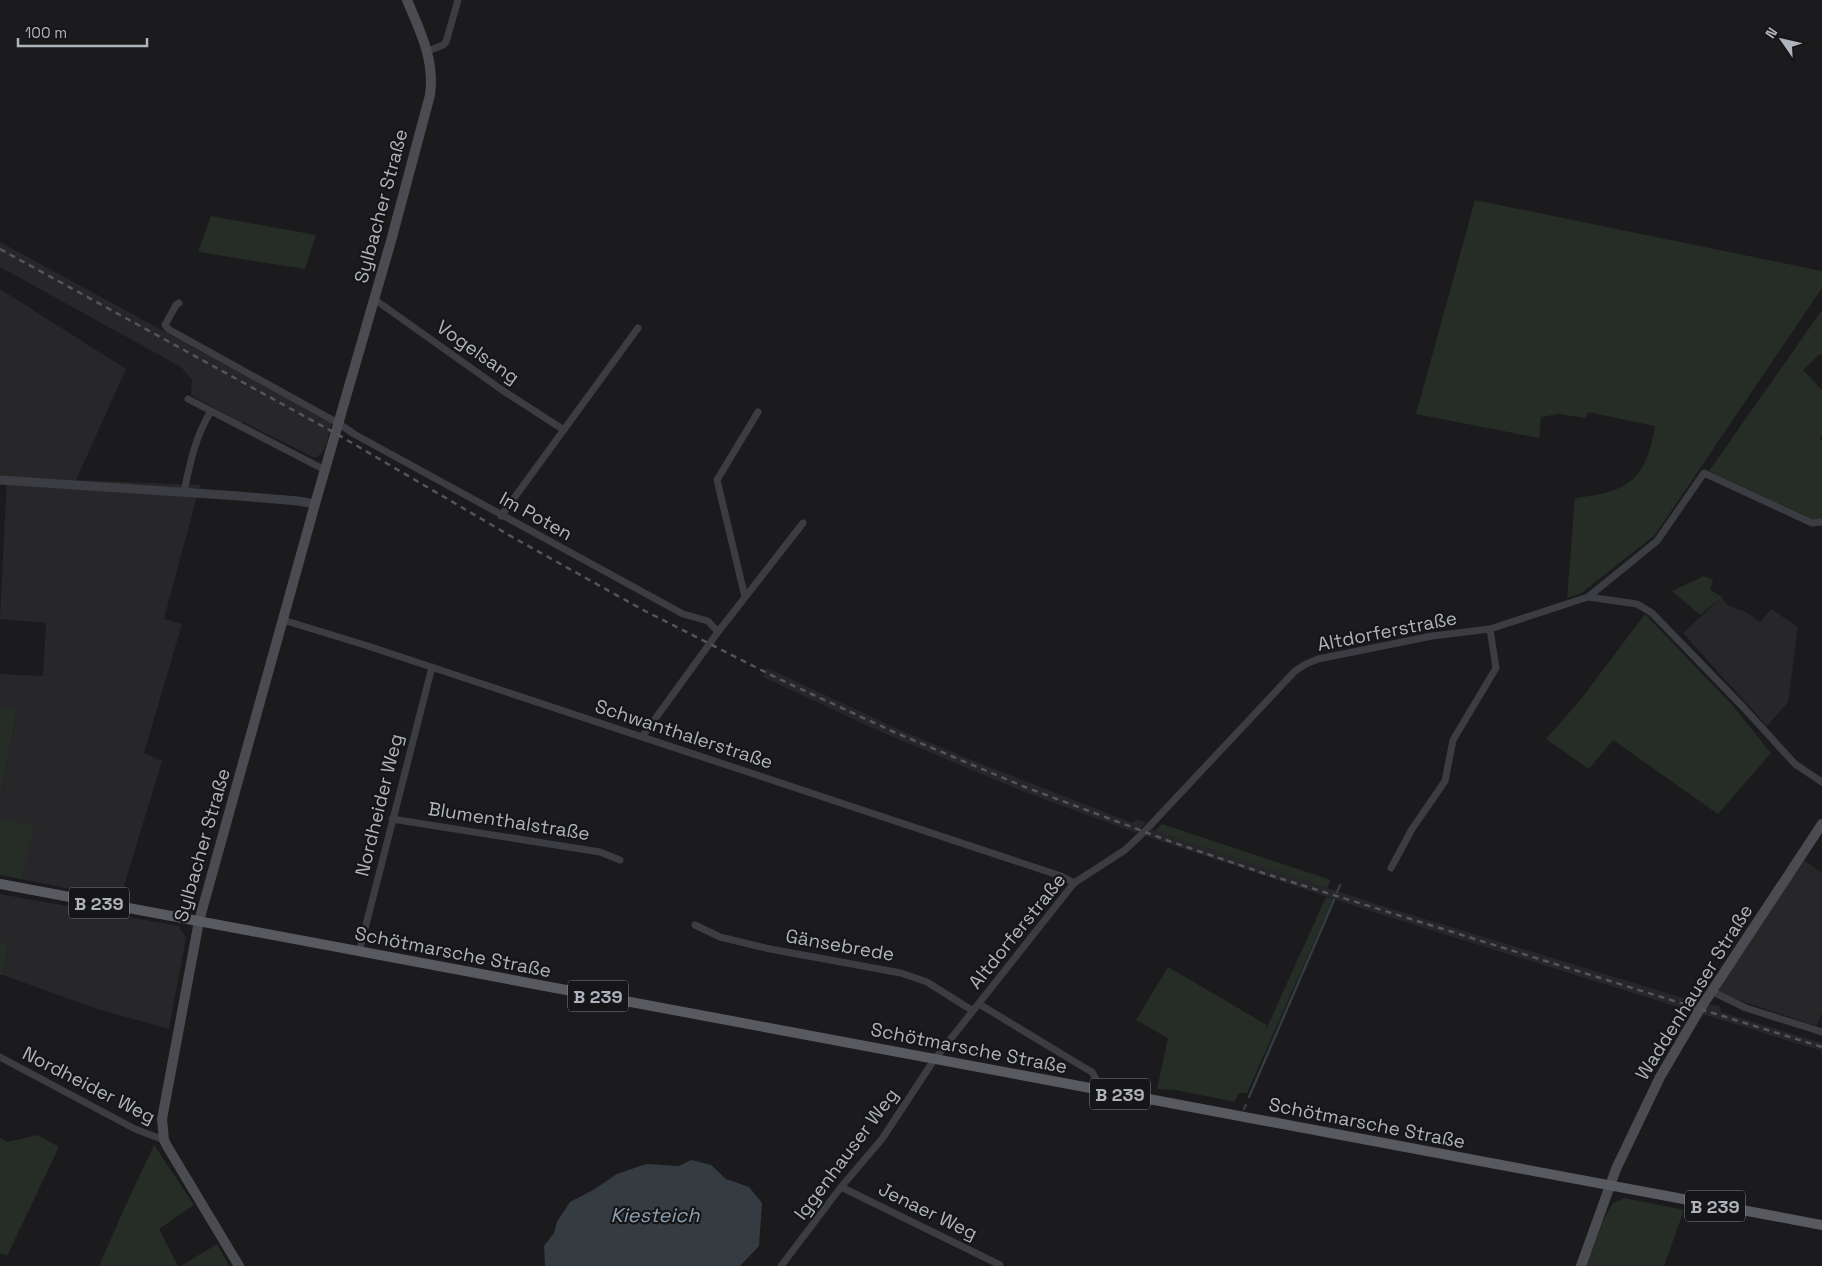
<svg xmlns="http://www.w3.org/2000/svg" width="1822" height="1266" font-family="'Space Grotesk',sans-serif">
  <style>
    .built { fill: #27272a }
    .green { fill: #252d26 }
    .water { fill: #343c42 }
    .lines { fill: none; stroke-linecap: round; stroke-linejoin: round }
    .stream { stroke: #343c42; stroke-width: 2.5 }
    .minor { stroke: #3c3d42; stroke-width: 7 }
    .tertiary { stroke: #3c3d42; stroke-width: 9 }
    .secondary { stroke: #4b4c51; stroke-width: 10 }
    .primary { stroke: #595a60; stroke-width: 10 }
    .rail { stroke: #54555a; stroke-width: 2.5; stroke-dasharray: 6 5; stroke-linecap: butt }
    .labels { text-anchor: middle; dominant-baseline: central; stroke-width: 4.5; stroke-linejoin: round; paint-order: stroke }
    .shield { fill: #161618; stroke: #81848a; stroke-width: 1 }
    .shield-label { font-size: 18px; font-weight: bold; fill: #afb3bb }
    .street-label { font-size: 19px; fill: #afb3bb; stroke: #161618 }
    .water-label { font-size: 20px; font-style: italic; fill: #8aa0b2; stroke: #161618 }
  </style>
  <rect width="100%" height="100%" fill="#1b1b1d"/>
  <path class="built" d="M0 242 332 423 324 450 317 457H313L243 422 241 423 191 395 192 380 181 367 0 267Z
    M0 289 126 369 76 480 200 485 164 619 182 624 144 753 162 761 120 899 21 879 33 826 0 817V798L17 711 0 707V674L43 676 46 623 0 619 7 477 0 476Z
    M1722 597 1727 605 1746 612 1760 622 1771 609 1798 627 1788 702 1767 726 1683 633Z
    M767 668 898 729 964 757 1132 823 1137 819 1146 823 1136 833 1022 791 879 731 763 677Z
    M1152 830 1376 904 1699 1003 1694 1012 1370 911 1145 836Z
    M1804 860 1822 873V1012L1817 1026 1715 992Z
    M0 894 179 926 186 938 169 1029 97 1009 3 975 8 944 0 942Z
    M1708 1004 1720 1006 1721 1012 1822 1043V1051L1702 1014Z"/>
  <path class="green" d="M1475 200 1822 271V288L1655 535 1580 594 1567 598 1575 498C1629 492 1646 480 1655 426L1588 412 1586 418 1559 414 1541 417 1539 438 1416 414Z
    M211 216 316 235 305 269 198 252Z
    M1822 310V356L1820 354 1803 370 1822 390V435L1820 437 1822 441V519H1812L1709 471Z
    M1704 576 1713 580 1710 590 1722 597 1700 615 1672 591Z
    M1645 614 1733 706 1771 753 1718 814 1613 740 1589 769 1546 739 1581 699Z
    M0 707 17 710 0 798Z
    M0 817 34 826 21 879 0 875Z
    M1162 824 1331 880 1327 888 1155 831Z
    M1326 897 1333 899 1247 1093H1239L1235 1101H1231L1176 1090 1157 1089 1168 1038 1136 1020 1168 967 1267 1025 1264 1034Z
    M0 942 8 943 3 975H0Z
    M38 1135 59 1147 7 1256 0 1253V1138L7 1142Z
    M154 1145 194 1205 159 1229 178 1266H99L125 1207Z
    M1624 1198 1684 1210 1664 1266H1586L1603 1221 1613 1203Z
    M217 1244 229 1266H181Z"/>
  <path class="water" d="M691 1160 711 1165 726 1179 749 1187 762 1203 759 1246 740 1266H545L544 1246 554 1233 557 1222 570 1202 593 1190 617 1174 646 1164 679 1166Z"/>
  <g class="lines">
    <path class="stream" d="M1337 892 1340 885
      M1249 1097 1334 900
      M1244 1109 1246 1105"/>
    <path class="minor" d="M428 51 443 45 446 42 458 0
      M374 299 502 390 564 430
      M179 303 176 305 165 325 168 329 338 423 354 434 683 614 708 621 718 632
      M188 399 325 470
      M184 492C190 463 195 437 211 411
      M501 516 638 328
      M745 597 717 480 758 412
      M1588 597 1657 541 1704 473 1812 523 1822 522
      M283 620 368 646 1061 876 1074 883
      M642 737 718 632 803 523
      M392 819 600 852 620 860
      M1391 868 1412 829 1445 781 1453 740 1496 668 1490 629
      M695 925 720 937 770 949 901 973 927 982 973 1011
      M359 952 432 667
      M1711 991 1746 1008 1822 1032
      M979 1004 1085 1068 1092 1072 1097 1081
      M0 1057 135 1129 164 1140
      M841 1187 1000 1265
      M781 1266 841 1187 882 1139 934 1060 1074 883 1125 850 1144 832 1295 671 1306 664 1318 659 1432 636 1490 629 1588 597 1637 604 1652 613 1744 708 1795 764 1822 782"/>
    <path class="tertiary" d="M0 480 239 496 298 501 315 504"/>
    <path class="secondary" d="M239 1266 167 1146 164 1140 162 1119 199 921 315 504 391 241 430 95C435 60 420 31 407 0
      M1581 1266 1616 1169 1660 1077 1700 1009 1822 824"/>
    <path class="primary" d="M0 884 1822 1225"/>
    <path class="rail" d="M0 249 335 433 514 538 645 611 779 679 894 732 1025 787 1169 841 1266 874 1822 1047"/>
  </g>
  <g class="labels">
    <g class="shield">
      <rect x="69" y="887.5" width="60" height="31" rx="4"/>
      <rect x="568" y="980.5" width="60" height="31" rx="4"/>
      <rect x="1090" y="1078.5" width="60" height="31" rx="4"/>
      <rect x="1685" y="1190.5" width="60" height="31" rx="4"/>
    </g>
    <g class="shield-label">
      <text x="99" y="903">B 239</text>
      <text x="598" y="996">B 239</text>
      <text x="1120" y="1094">B 239</text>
      <text x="1715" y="1206">B 239</text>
    </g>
    <g class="street-label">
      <text transform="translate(381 206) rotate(-75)">Sylbacher Straße</text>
      <text transform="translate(478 352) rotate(35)">Vogelsang</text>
      <text transform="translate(536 516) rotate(29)">Im Poten</text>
      <text transform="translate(1387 631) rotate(-11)">Altdorferstraße</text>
      <text transform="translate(684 734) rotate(18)">Schwanthalerstraße</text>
      <text transform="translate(379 805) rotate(-76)">Nordheider Weg</text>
      <text transform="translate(509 821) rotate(9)">Blumenthalstraße</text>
      <text transform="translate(202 845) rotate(-74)">Sylbacher Straße</text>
      <text transform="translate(1017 931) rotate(-51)">Altdorferstraße</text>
      <text transform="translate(840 945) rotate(10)">Gänsebrede</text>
      <text transform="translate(453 952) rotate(11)">Schötmarsche Straße</text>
      <text transform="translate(1694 992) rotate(-58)">Waddenhauser Straße</text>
      <text transform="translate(969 1048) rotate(11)">Schötmarsche Straße</text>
      <text transform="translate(89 1085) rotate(27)">Nordheider Weg</text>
      <text transform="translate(1367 1123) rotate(11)">Schötmarsche Straße</text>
      <text transform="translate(846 1154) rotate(-53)">Iggenhauser Weg</text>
      <text transform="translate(928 1211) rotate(26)">Jenaer Weg</text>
    </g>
    <g class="water-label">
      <text x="655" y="1215">Kiesteich</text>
    </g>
  </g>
  <g transform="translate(1782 40) rotate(304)" stroke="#161618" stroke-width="4" paint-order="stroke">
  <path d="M0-4L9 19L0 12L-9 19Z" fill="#afb3bb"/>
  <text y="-8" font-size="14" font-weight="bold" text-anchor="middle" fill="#afb3bb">N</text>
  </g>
  <path d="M18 38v8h129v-8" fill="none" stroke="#afb3bb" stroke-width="2.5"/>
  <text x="25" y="38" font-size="15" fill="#afb3bb" stroke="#161618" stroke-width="4" paint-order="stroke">100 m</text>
</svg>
